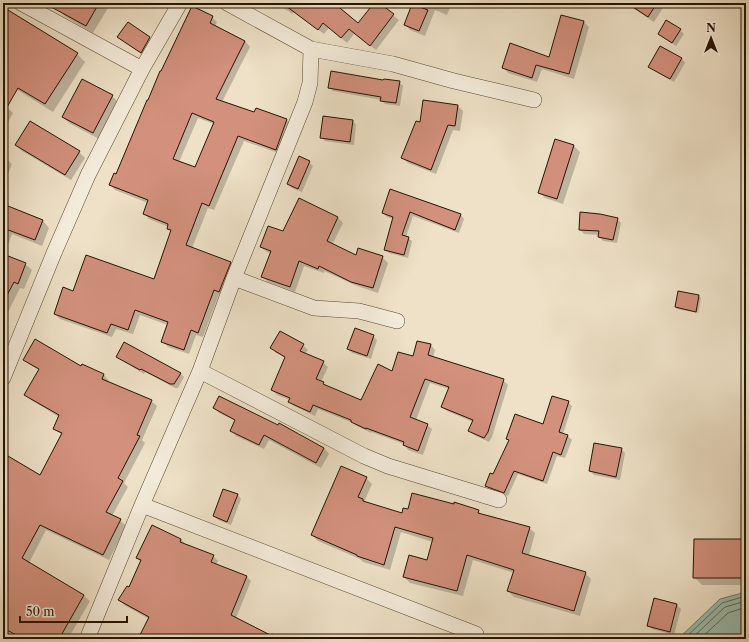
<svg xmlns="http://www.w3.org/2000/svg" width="749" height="642" font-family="'Libre Caslon Text',serif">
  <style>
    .water { fill: #9bbeaf; stroke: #6c7a69 }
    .shadow { fill: #0003; fill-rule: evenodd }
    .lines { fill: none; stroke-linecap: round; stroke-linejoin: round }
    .shore { stroke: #606858; stroke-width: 1 }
    .building { fill: #d2907d; stroke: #251300; fill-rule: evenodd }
    .street-casing { stroke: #574632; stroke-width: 16 }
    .street { stroke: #f4ecdb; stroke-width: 15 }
  </style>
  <rect width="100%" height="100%" fill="#eee1c7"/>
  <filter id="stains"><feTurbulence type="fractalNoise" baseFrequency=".005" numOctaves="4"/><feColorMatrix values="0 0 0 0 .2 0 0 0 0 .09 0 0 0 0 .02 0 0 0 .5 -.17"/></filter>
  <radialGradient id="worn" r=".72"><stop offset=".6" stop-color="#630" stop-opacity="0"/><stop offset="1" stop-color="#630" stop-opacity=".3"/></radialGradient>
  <path class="water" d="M746 592V639H678L720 599Z"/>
  <path class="shadow" d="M50 3H111L93 33 66 17Z
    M275 3H334L359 24 375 3H377L399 20 376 50 354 34 347 43 329 28 324 34 294 12 293 14Z
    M414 3H452L447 15 435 10 425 36 410 30 405 24Z
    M625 3H666L654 22Z
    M562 16 584 22 589 27 574 79 542 69 537 82 508 73 503 67 550 58Z
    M212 17 217 22 215 27 245 41 250 47 222 102 255 114 287 120 292 125 281 154 244 141 214 210 208 208 192 248 230 263 235 268 225 296 219 294 203 337 196 335 189 354 168 347 162 341 168 325 140 315 133 334 116 329 112 337 60 319 55 314 74 292 154 281 172 232 168 228 169 227 149 219 144 213 148 203 115 190 110 184 116 175 149 102ZM198 118 214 124 196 168 179 162Z
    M3 20 77 54 85 62 53 112 3 81Z
    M680 30 684 34 676 46 659 34Z
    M118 37 149 38 153 42 145 56Z
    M661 47 682 59 685 63 674 82 653 70 649 67Z
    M384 82H399L403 86 400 106 385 104 381 100 333 91 329 87Z
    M112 96 118 102 99 139 69 123 63 117Z
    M3 104 13 113 3 131Z
    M458 106 463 111 460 131 453 130 436 174 408 163 402 158Z
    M353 121 356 125 354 145 325 141 321 137Z
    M556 141 574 146 580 152 563 204 545 198 539 192Z
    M16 145 79 152 85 158 71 180 22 151Z
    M3 156 12 164 3 186Z
    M309 162 313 166 302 192 292 188 288 184Z
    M391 190 461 215 464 219 459 233 413 216 406 237 412 241 408 258 389 253 385 250 393 219 387 217 383 213Z
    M300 199 338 218 343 223 332 245 356 256 382 257 388 263 378 293 357 286 324 271V273L304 266 295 292 268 282 263 277 271 254 267 252 261 247 283 233Z
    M3 205 43 221 49 228 42 246 12 234 4 255 25 264 32 270 24 289 20 288 3 322Z
    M617 219 621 223 617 243 603 241 599 237 600 235 584 234 580 230Z
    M679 292 699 296 701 298 698 313 677 309 676 307Z
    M373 336 377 340 371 359 352 353 348 349Z
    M303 345 308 350 305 354 323 362 328 367 321 382 326 387 362 401 393 372 431 345 435 350 433 357 503 380 508 385 492 437 489 442 474 435 469 431 473 422 447 411 442 407 449 389 430 383 416 420 427 425 432 429 423 455 408 450 404 444 371 432V433L357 426 353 423 318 409 315 416 294 406 290 402V400L277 395 272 390 286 358 276 353 272 348Z
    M117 357 180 373 184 377 178 388H175L145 372 144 374 121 360Z
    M24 359 81 367 82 366 104 375 109 381V382L151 401 157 406 142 440 145 443 124 483 128 487 112 516 120 520 126 526 109 560 46 530 29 563 84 596 90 601 68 639H3V465L41 477 62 435 54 429 59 417 31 400 25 395 39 370 30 365Z
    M568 402 572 406 563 434 568 436 572 440 565 458 557 456 547 484 518 474 508 496 490 490 486 486 494 475 510 441 507 438 544 425Z
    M214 407 324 448 329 454 321 468 269 440 264 449 236 436 231 430 236 421 219 413Z
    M621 449 625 453 620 480 594 475 590 471Z
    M366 478 372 484 364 502 402 514 478 511 482 515 529 528 535 533 529 556 585 573 591 579 580 616 514 597 508 591 514 573 473 560 463 596 410 583 404 577 428 561 433 542 401 532 390 570 363 562 360 559 318 541 312 535Z
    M238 495 241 499 231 525 218 520 214 516Z
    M181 539 185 544 213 556 218 561 216 565 246 576 251 581 236 618 270 636 272 633 284 639H145L141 635 149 619 124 605 120 600 129 588 141 562 137 558Z
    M746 540V585H702L694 577Z
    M654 599 677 605 681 609 674 635 652 629 648 625Z"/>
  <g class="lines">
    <path class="shore" d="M684 639 722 603 746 596
      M691 639 725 607 746 601
      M700 639 728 613 746 607"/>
  </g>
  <path class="building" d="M44 3H99L86 26Z
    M282 3H334L358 23 374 3H379L394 14 370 46 349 29 341 38 323 23 318 30Z
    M627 3H657L648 17Z
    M412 4 428 10 419 31 404 25Z
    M192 6 213 16 210 23 245 41 216 99 254 112 256 108 287 119 276 150 238 136 209 206 202 203 186 245 231 262 219 292 214 290 198 333 191 330 184 350 161 342 168 322 135 310 128 330 111 324 107 333 54 314 63 287 73 291 86 255 154 279 171 230 167 229 168 224 143 214 148 200 109 185 114 173 116 174 147 100H148L160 71H161ZM192 113 214 122 195 167 173 159Z
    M8 10 78 53 45 104 18 88 3 114V19Z
    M561 15 584 21 569 74 536 65 532 78 502 68 510 43 549 57Z
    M666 20 681 29 672 43 658 34Z
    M128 22 150 37 141 53 117 37Z
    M660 46 682 58 670 79 648 67Z
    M331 71 383 80 384 79 400 81 396 103 380 101 381 97 328 88Z
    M82 79 113 95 93 133 62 117Z
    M423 100 458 105 455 126 448 125 431 170 401 158 416 121 420 122Z
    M323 116 353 120 350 142 320 138Z
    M30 121 80 151 65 175 15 145Z
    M555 139 574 145 557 199 538 193Z
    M299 156 310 161 298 189 287 184Z
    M390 189 461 214 455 230 410 212 402 235 409 237 404 255 384 250 393 217 382 213Z
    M299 198 338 217 327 241 356 255 358 248 383 256 373 288 351 282 319 266 318 269 299 261 290 287 261 277 271 251 260 247 268 226 283 231Z
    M3 204 43 220 35 240 3 228Z
    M580 212 600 214 618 218 613 240 598 237 599 231 579 230Z
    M3 254 26 263 18 284 14 282 3 303Z
    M678 291 699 295 696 312 675 307Z
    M355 328 374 335 367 356 347 349Z
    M280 331 304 344 300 351 324 361 316 379 324 382 323 384 361 400 378 364 392 371 398 352 413 356 417 341 431 344 428 355 504 379 488 432 484 438 468 431 473 420 441 407 449 387 425 379 410 417 428 424 418 451 403 445 404 442 366 428V429L351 422V420L313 405 310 412 288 402 290 398 271 390 285 357 270 348Z
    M35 339 81 366 82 364 104 374 102 379 152 400 137 435 140 436 118 478 123 481 106 512 121 519 103 555 40 525 22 558 84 595 59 639H24L3 628V463L8 456 40 475 62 433 53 429 59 415 24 395 39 369 23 360Z
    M124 342 181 373 174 384H170L141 369 140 370 116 357Z
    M219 396 278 425 279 423 324 448 316 463 264 435 259 445 230 431 235 420 213 408Z
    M552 396 569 401 559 432 568 435 561 455 553 452 543 481 514 471 504 493 485 486 490 473 493 474 509 440 506 439 515 414 543 424Z
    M594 443 622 448 616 477 589 471Z
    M341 466 367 477 358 497 363 499V501L402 513 403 508 408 509 412 493 454 504V502L479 510 478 513 530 527 522 553 586 572 574 611 507 591 514 570 467 555 457 591 403 577 409 555 427 560 433 538 395 527 384 565 357 556V555L311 535Z
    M223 489 238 494 227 522 213 516Z
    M152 525 181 539 180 542 214 555 211 562 247 576 231 615 278 639H148L140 635 149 617 118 600 127 586 129 587 141 560 136 558Z
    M694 539H746V578H693Z
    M654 598 677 604 670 632 647 626Z"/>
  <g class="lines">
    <g class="street-casing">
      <path id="street" d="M21 3 142 69
        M311 49 393 64 454 81 534 100
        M234 278 314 308 359 311 397 321
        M200 371 364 456 388 466 499 500
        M3 378 54 253 88 175 142 69 180 3
        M142 505 476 634
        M87 639 142 505 200 371 234 278 305 102 310 83 311 49 227 3"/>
    </g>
    <use href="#street" class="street"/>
  </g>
  <rect width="749" height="642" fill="none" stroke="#eee1c7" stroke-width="16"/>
  <rect x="4" y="4" width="741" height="634" fill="none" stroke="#251300" stroke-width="2"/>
  <rect x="8" y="8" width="733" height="626" fill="none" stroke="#251300"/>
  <g transform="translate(711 38)" stroke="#f4ecdb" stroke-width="3" paint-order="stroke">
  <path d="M0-3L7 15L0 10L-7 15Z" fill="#251300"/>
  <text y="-6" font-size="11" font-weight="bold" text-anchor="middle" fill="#251300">N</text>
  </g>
  <path d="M20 616v6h107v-6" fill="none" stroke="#251300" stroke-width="2"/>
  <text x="26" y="616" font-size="12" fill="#251300" stroke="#f4ecdb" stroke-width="3" paint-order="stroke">50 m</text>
  <rect width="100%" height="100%" filter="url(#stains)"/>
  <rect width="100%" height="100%" fill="url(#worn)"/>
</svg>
